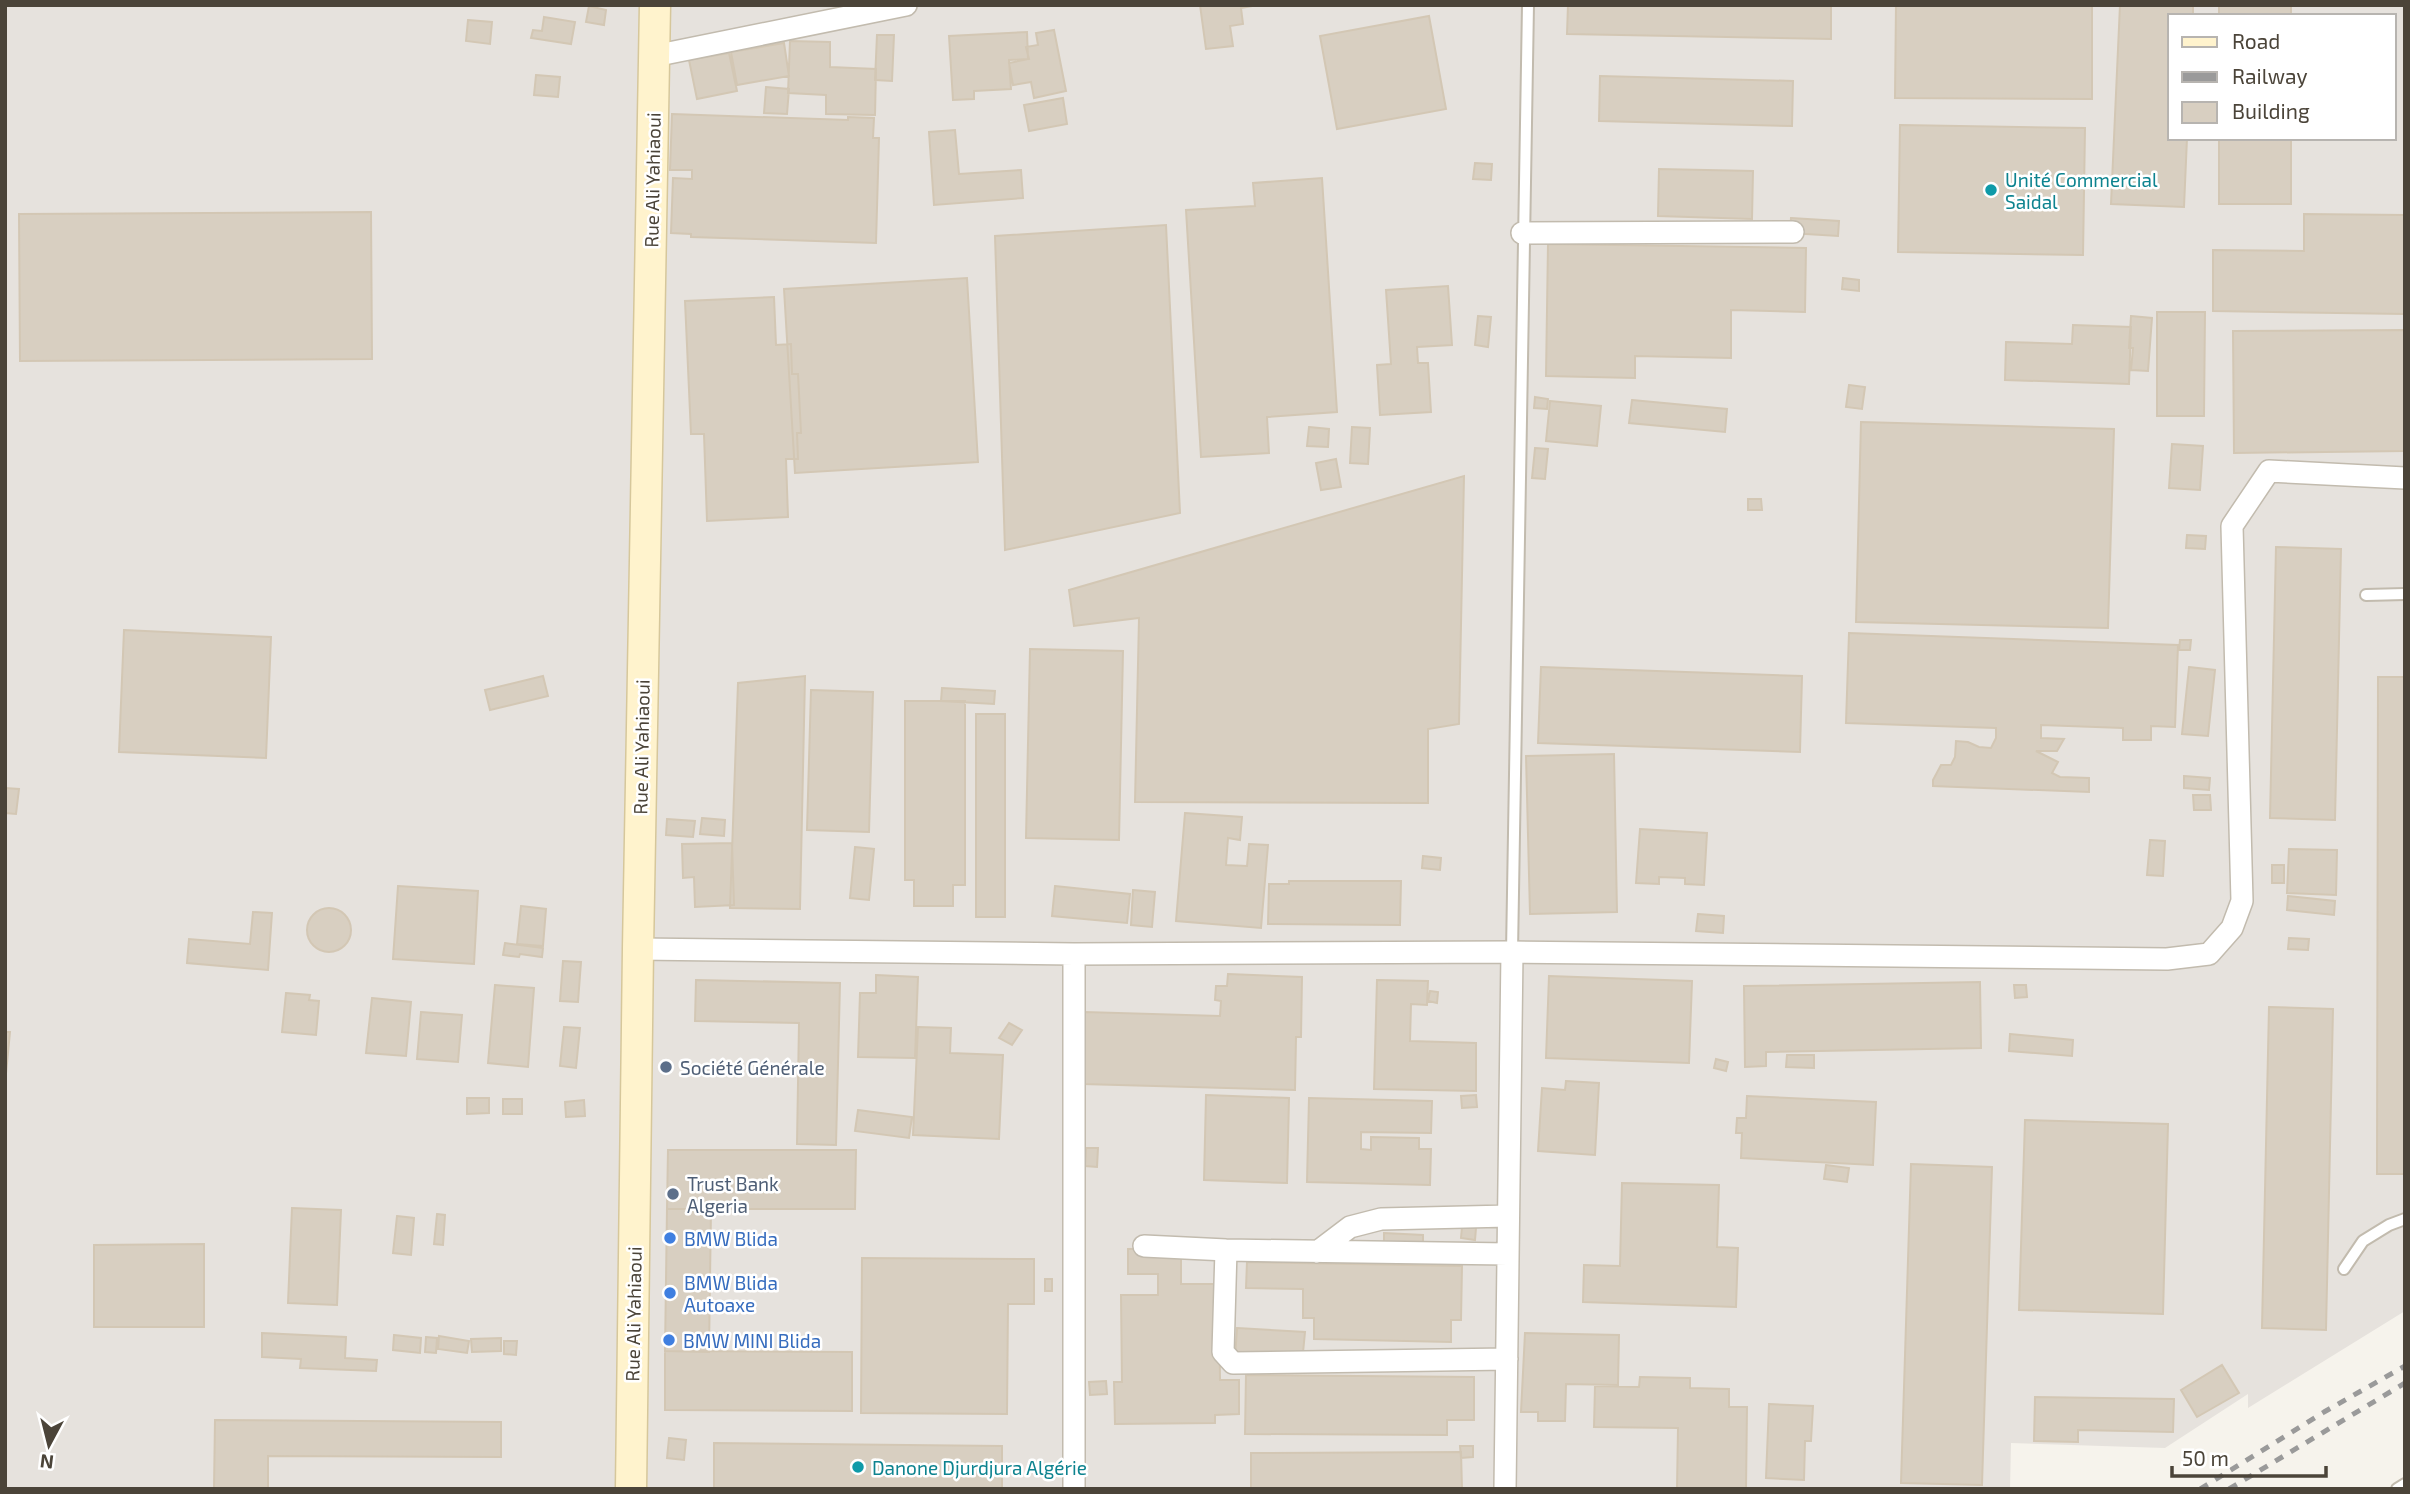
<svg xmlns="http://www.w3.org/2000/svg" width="2410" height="1494" font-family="'Exo 2',sans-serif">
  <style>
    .industrial { fill: #e6e2dd; fill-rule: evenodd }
    .building { fill: #d8cfc1; stroke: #d3c7b4; stroke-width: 2 }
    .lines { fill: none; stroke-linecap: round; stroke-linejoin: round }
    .service-casing { stroke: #c2bbae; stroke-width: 14 }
    .minor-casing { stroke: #c2bbae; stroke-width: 24 }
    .secondary-casing { stroke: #d6c79b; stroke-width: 33 }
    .service { stroke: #fff; stroke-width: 10 }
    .minor { stroke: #fff; stroke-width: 21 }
    .secondary { stroke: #fff3cd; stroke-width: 30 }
    .rail { stroke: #9a9a9a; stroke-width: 5; stroke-dasharray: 9 9; stroke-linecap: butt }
    .culture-dot { fill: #0f9aa8; stroke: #fff; stroke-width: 2.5 }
    .service-dot { fill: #5c6f8a; stroke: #fff; stroke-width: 2.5 }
    .shop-dot { fill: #3f7fe0; stroke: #fff; stroke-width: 2.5 }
    .labels { text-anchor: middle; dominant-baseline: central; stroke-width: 5; stroke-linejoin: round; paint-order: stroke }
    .culture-label { font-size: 19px; fill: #0d838f; stroke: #fff; text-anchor: start }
    .street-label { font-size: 19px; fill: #4b4439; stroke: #fff }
    .service-label { font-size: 19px; fill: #4e5e75; stroke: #fff; text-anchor: start }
    .shop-label { font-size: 19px; fill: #366cbe; stroke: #fff; text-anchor: start }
  </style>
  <rect width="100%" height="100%" fill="#f6f3ec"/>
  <path class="industrial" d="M5 5H2405V1311L2248 1408V1394L2165 1448 2011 1443 2010 1489H5ZM2170 16H2394V138H2170Z"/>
  <path class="building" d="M1200 5H1253V6L1241 8 1243 24 1230 26 1233 46 1206 49Z
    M1568 5H1831V39L1567 34Z
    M1896 5H2092V99L1895 98Z
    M2120 5H2193V16H2170V138H2187L2184 207 2111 204Z
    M2219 5H2291V16H2219Z
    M589 6 606 10 604 25 586 22Z
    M1429 16 1446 109 1337 129 1320 36Z
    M544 17 575 22 571 44 531 38 533 30 542 31Z
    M468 20 492 22 490 44 466 41Z
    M1054 30 1066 91 1034 98 1031 82 1013 85 1009 63 1029 59 1026 47 1038 45 1036 33Z
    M1027 32 1028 59 1009 60 1011 89 974 91V99L953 100 949 36Z
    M877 35H894L892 81 875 80Z
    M790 41 830 42V67L876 69 875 115 826 114V95L788 93Z
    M784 43 789 76 737 85 731 52Z
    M729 53 737 91 697 99 689 60Z
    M536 75 560 77 558 97 534 95Z
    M1600 76 1793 81 1792 126 1599 121Z
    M766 87 789 89 787 114 764 113Z
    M1063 98 1067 124 1029 131 1024 105Z
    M672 114 848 120V117L874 118 873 138H879L876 243 691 237V234L671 233 673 178 692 179V170H670Z
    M1900 125 2085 128 2083 255 1898 252Z
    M955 130 959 174 1021 170 1023 198 934 205 929 132Z
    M2219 138H2291V204H2219Z
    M1475 163 1492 164 1491 180 1473 179Z
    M1659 169 1753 171 1752 219 1658 216Z
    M1322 178 1337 412 1267 417 1269 453 1201 457 1186 210 1255 206 1253 183Z
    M371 212 372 359 20 361 19 214Z
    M2304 214 2405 215V314L2213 311V250L2304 251Z
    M1791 218 1839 221 1838 236 1790 233Z
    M1166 225 1180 513 1005 550 995 236Z
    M1548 244 1806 248 1805 312 1731 310V358L1635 356V378L1546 376Z
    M967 278 978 462 795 473 784 289Z
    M1843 278 1859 280V291L1842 289Z
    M1448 286 1452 345 1417 347 1418 363H1428L1431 412 1380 415 1377 365 1391 364 1386 290Z
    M774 297 776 345 791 344 792 374H798L801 433H797L798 459H786L788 517 707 521 704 434H691L685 301Z
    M2157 312H2205L2204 416H2157Z
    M1478 316 1491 317 1488 347 1475 345Z
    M2131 316 2152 318 2148 371 2131 370 2133 348H2129Z
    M2073 325 2131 327 2129 384 2005 380 2006 342 2072 344Z
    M2405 330V451L2234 453 2233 331Z
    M1849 385 1865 387 1862 409 1846 407Z
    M1535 397 1548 399 1547 409 1534 408Z
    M1632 400 1727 409 1725 432 1629 423Z
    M1550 401 1601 406 1597 446 1546 441Z
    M1861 422 2114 429 2108 628 1856 622Z
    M1309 427 1329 429 1328 447 1307 446Z
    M1352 427 1370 428 1368 464 1350 463Z
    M2172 444 2203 446 2200 490 2169 488Z
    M1535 448 1548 449 1545 479 1532 478Z
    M1336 459 1341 487 1321 490 1316 463Z
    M1464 476 1459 724 1428 729V803L1135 802 1139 618 1074 626 1069 590Z
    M1748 499H1761L1762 510H1748Z
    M2187 535 2206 536 2205 549 2186 548Z
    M2276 547 2341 549 2335 820 2270 818Z
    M124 630 271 637 266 758 119 752Z
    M1849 633 2178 645 2175 727 2151 726V740H2123V728L2041 725V738L2064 739 2057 751H2036L2058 762 2052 773 2060 777 2089 778V792L1933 786V780L1941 765H1951L1955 757 1956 741 1968 742 1979 747 1991 748 1996 738V728L1846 723Z
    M2180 640H2191L2190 650H2179Z
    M1030 649 1123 651 1119 840 1026 838Z
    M1541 667 1802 676 1800 752 1538 743Z
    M2189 667 2215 670 2208 736 2182 734Z
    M543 676 548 696 490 710 485 690Z
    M805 676 800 909 730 908 738 683Z
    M2378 677H2405V1174H2377Z
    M942 688 995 691 994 704 941 701Z
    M811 690 873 692 869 832 807 830Z
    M905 701H965V885H953V906H914V880H905Z
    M976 714H1005V917H976Z
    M1614 754 1617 912 1530 914 1526 756Z
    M2184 776 2210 778 2209 790 2184 788Z
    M5 788 19 789 16 814 5 813Z
    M2193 795H2210L2211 810H2194Z
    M1185 813 1242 817 1240 840 1228 838 1226 865 1247 866 1249 844 1268 845 1261 928 1176 921Z
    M702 818 725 820 724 836 700 834Z
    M667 819 695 821 693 837 666 835Z
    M1640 829 1707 833 1704 885 1685 884V878L1659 877V884L1636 883Z
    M2150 840 2165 841 2163 876 2147 875Z
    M732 843 734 905 695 907 694 877 683 878 682 844Z
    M855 847 874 849 869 900 850 898Z
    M2289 849 2337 850 2336 895 2287 893Z
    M1423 856 1441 858 1440 870 1422 868Z
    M2272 865H2284V883H2272Z
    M1289 881H1401L1400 925 1268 924 1269 884H1289Z
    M398 886 478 891 474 964 393 959Z
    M1055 886 1130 894 1127 923 1052 916Z
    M1133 890 1155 892 1152 927 1131 925Z
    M2288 896 2335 901 2334 915 2287 910Z
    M521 906 546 909 543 946 517 944Z
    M307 930a22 22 0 1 1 44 0a22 22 0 1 1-44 0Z
    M253 912 272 913 268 970 187 963 189 939 250 944Z
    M1698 914 1724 916 1723 933 1696 931Z
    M2289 938 2309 939 2308 950 2288 949Z
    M505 943 543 948 542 957 520 954 519 957 503 955Z
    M563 961 581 962 578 1002 560 1001Z
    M1228 974 1302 977 1301 1037H1296L1295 1090 1083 1084 1085 1012 1220 1016 1221 1001 1215 1000 1216 986H1227Z
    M876 975 918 977 915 1058 858 1057 860 993H876Z
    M1549 976 1692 981 1689 1063 1546 1058Z
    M696 980 840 983 836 1145 797 1144 799 1023 695 1021Z
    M1377 980 1428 981 1427 1005 1411 1004 1410 1041 1476 1043V1091L1374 1089Z
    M1980 982 1981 1048 1766 1052V1066L1745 1067 1744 986Z
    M495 985 534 988 528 1067 488 1063Z
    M2014 985H2026L2027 997 2015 998Z
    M1430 991 1438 992 1437 1003 1428 1001Z
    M286 993 310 995 309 1000 319 1001 316 1035 282 1032Z
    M372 998 411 1002 406 1056 366 1053Z
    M2269 1007 2333 1009 2326 1330 2262 1328Z
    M421 1012 462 1015 458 1062 417 1059Z
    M1009 1023 1022 1030 1012 1045 999 1038Z
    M564 1027 580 1028 576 1068 560 1066Z
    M918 1027 951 1028 950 1053 1003 1055 999 1139 913 1135Z
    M5 1032H10L5 1084Z
    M2010 1034 2073 1040 2072 1056 2009 1051Z
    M1787 1055H1814V1068L1786 1067Z
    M1716 1059 1728 1062 1726 1071 1714 1068Z
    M1566 1081 1599 1083 1595 1155 1538 1151 1542 1088 1565 1090Z
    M1206 1095 1289 1098 1287 1183 1204 1180Z
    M1476 1095 1477 1107 1462 1108 1461 1096Z
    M1747 1096 1876 1102 1873 1165 1741 1158 1742 1133H1736L1737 1118H1746Z
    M467 1098H489V1113L467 1114Z
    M1309 1098 1432 1101 1431 1133 1361 1132V1149L1371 1150V1137L1419 1138V1149H1431L1430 1185 1307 1182Z
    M503 1099H522V1114H503Z
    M584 1100 585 1116 566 1117 565 1102Z
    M858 1110 912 1117 909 1138 855 1131Z
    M2025 1120 2168 1124 2163 1314 2019 1310Z
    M1086 1148H1098L1097 1167 1085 1166Z
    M668 1150H856L855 1209H667Z
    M1911 1164 1992 1167 1982 1485 1901 1483Z
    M1826 1165 1849 1168 1847 1182 1824 1179Z
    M1622 1183 1719 1185 1717 1247 1738 1248 1736 1307 1583 1302 1584 1265 1620 1266Z
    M292 1208 341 1210 337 1305 288 1303Z
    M667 1209H711L709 1352 665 1351Z
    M437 1214 445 1215 443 1245 434 1244Z
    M397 1216 414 1218 411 1255 393 1253Z
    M1462 1227 1476 1228 1475 1240 1461 1238Z
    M1384 1233 1423 1235V1246L1384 1244Z
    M204 1244V1327H94V1245Z
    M1181 1248V1284H1219L1220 1380H1239V1414L1215 1415V1423L1115 1424 1114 1382H1122L1121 1295H1158V1274H1128V1249Z
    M862 1258 1034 1259V1304H1008L1007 1414 861 1413Z
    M1247 1262 1462 1266 1461 1320H1451V1342L1314 1339V1318H1303V1289L1246 1288Z
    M1045 1279H1052V1291H1045Z
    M1237 1328 1305 1332 1302 1363 1235 1358Z
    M262 1333 346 1337 345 1358 377 1360 376 1371 300 1368 301 1359 262 1357Z
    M1525 1333 1619 1335 1618 1385 1566 1384 1565 1421H1538V1412H1521Z
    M394 1335 421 1338 420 1353 393 1350Z
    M439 1336 469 1341 467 1353 438 1349Z
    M426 1337 437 1338 436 1353 425 1352Z
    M501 1338V1351L472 1352 471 1339Z
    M504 1341H517L516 1355 504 1354Z
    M665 1351 852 1352V1411L665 1410Z
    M2222 1365 2239 1393 2197 1417 2181 1390Z
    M1246 1375 1474 1377V1420H1447V1435L1245 1434Z
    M1640 1377 1690 1378V1388L1729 1389V1407H1747L1746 1489H1677L1678 1428 1594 1427 1595 1386 1639 1387Z
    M1106 1381 1107 1394 1090 1395 1089 1382Z
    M2035 1397 2174 1399 2173 1432 2078 1430V1442L2034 1441Z
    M1769 1404 1813 1406 1811 1441H1805L1804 1480 1766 1478Z
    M215 1420 501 1422V1457L268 1456V1489H214Z
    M669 1438 686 1440 684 1460 667 1458Z
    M714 1443 1002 1446V1489H714Z
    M1460 1446H1473V1457L1461 1458Z
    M1461 1452 1462 1489H1251V1453Z"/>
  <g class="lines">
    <g class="service-casing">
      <path id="service" d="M2366 595 2405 594
        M1512 952 1528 5
        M2344 1269 2363 1241 2389 1225 2405 1219
        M2397 1489 2405 1484"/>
    </g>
    <g class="minor-casing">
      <path id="minor" d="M654 56 906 5
        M1522 233 1793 232
        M638 949 1074 954 1512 952 2167 959 2209 954 2232 928 2242 901 2232 526 2269 471 2405 478
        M1144 1246 1226 1250 1508 1254
        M1226 1250 1223 1352 1233 1363 1507 1359
        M1317 1252 1350 1227 1381 1219 1508 1216
        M1074 1489V954
        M1505 1489 1512 952"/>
    </g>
    <g class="secondary-casing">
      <path id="secondary" d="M631 1489 638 949 655 5"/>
    </g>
    <use href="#service" class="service"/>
    <use href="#minor" class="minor"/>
    <use href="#secondary" class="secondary"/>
    <path class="rail" d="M2200 1489 2324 1412 2405 1366
      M2229 1489 2405 1383"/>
  </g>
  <g class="culture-dot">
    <circle cx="1991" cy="190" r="7"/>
    <circle cx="858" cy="1467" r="7"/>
  </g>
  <g class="service-dot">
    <circle cx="666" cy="1067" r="7"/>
    <circle cx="673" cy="1194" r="7"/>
  </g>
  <g class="shop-dot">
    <circle cx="670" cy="1238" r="7"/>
    <circle cx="670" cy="1293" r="7"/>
    <circle cx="669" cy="1340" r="7"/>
  </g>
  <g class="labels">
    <g class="culture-label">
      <text x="2005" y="179">Unité Commercial<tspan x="2005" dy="22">Saidal</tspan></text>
      <text x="872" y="1467">Danone Djurdjura Algérie</text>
    </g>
    <g class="street-label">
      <text transform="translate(652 180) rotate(-89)">Rue Ali Yahiaoui</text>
      <text transform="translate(641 747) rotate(-89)">Rue Ali Yahiaoui</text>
      <text transform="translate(633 1314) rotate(-89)">Rue Ali Yahiaoui</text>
    </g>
    <g class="service-label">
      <text x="680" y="1067">Société Générale</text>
      <text x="687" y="1183">Trust Bank<tspan x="687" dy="22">Algeria</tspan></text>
    </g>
    <g class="shop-label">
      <text x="684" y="1238">BMW Blida</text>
      <text x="684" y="1282">BMW Blida<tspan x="684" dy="22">Autoaxe</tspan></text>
      <text x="683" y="1340">BMW MINI Blida</text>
    </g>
  </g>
  <rect width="2410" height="1494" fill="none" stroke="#4b4439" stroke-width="14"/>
  <rect x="2168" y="14" width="228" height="126" fill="#ffffff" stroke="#b7b4b0" stroke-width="2"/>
  <rect x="2182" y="37" width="35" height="10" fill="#fff3cd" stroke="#b7b4b0" stroke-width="2"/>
  <text x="2232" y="49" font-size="21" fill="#4b4439">Road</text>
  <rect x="2182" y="72" width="35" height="10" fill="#9a9a9a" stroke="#b7b4b0" stroke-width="2"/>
  <text x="2232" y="84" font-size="21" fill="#4b4439">Railway</text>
  <rect x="2182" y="102" width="35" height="21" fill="#d8cfc1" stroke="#b7b4b0" stroke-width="2"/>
  <text x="2232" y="119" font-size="21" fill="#4b4439">Building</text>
  <g transform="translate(49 1445) rotate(187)" stroke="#ffffff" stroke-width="5" paint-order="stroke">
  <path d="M0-5L12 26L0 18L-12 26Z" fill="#4b4439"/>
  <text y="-10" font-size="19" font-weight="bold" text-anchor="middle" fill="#4b4439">N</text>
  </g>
  <path d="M2172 1466v10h154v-10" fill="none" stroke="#4b4439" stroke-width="3.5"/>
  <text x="2182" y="1466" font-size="21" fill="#4b4439" stroke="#ffffff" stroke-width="5" paint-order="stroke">50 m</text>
</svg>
